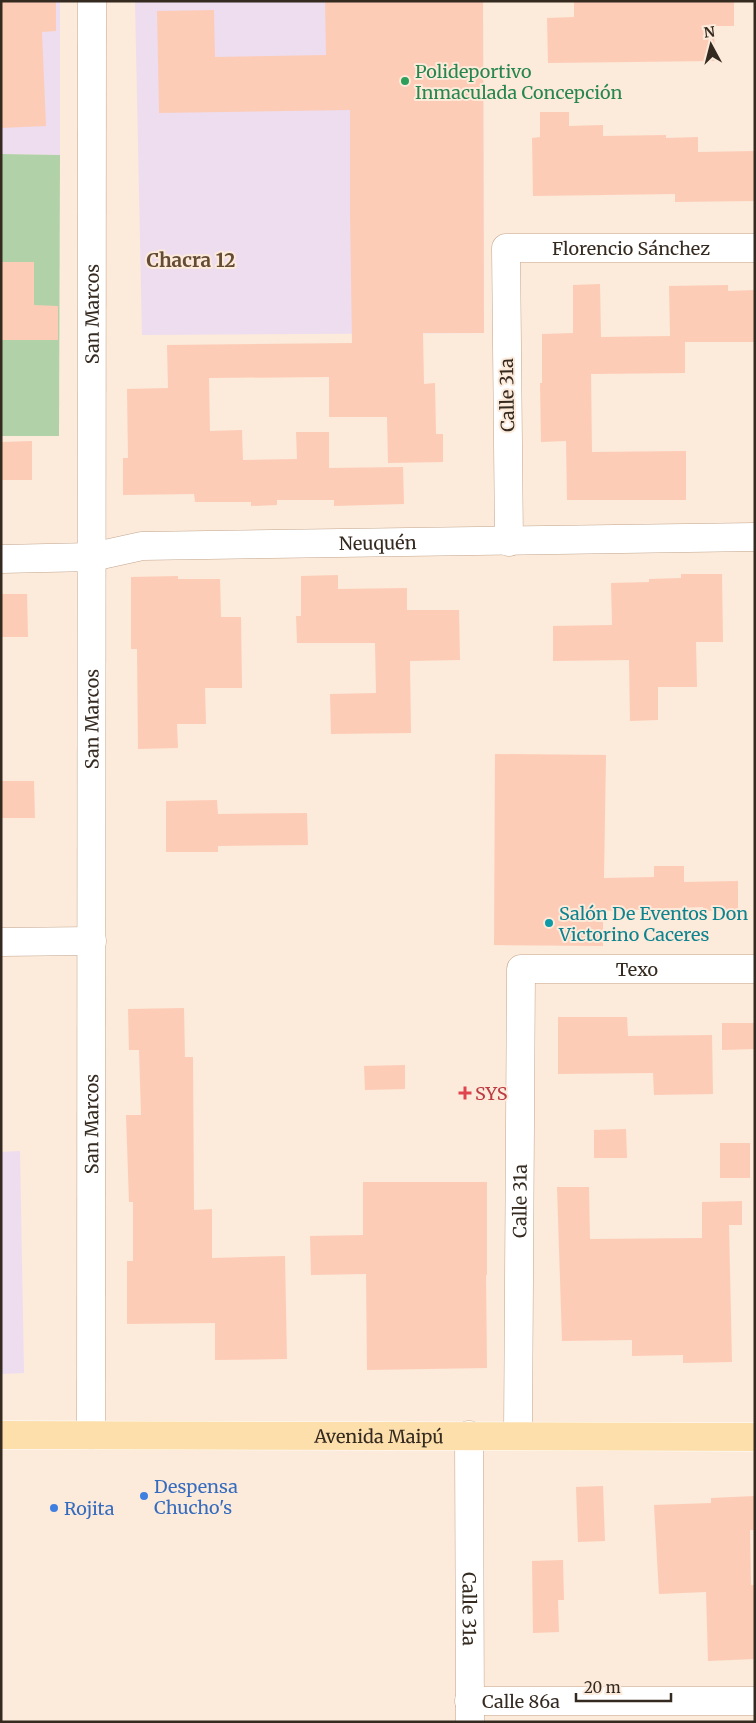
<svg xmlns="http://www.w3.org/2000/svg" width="756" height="1723" font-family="Merriweather,serif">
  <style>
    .education { fill: #edddef }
    .green { fill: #b1d1a8 }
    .building { fill: #fdccb7 }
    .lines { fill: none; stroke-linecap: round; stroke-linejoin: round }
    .street-casing { stroke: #c3a68d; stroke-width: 29 }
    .primary-casing { stroke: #fff; stroke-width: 29 }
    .street { stroke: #fff; stroke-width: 28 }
    .primary { stroke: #fddfac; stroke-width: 28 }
    .leisure-dot { fill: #2e9e5b; stroke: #fceada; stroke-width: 2 }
    .culture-dot { fill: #0f9aa8; stroke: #fceada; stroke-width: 2 }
    .health-dot { fill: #e0444e; stroke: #fceada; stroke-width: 2 }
    .shop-dot { fill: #3f7fe0; stroke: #fceada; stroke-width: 2 }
    .labels { text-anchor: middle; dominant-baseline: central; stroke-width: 4; stroke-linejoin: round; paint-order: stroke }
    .leisure-label { font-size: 18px; fill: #27864d; stroke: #fceada; text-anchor: start }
    .street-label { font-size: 18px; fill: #352a20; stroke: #fceada }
    .culture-label { font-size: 18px; fill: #0d838f; stroke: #fceada; text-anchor: start }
    .health-label { font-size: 18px; fill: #be3a42; stroke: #fceada; text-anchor: start }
    .shop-label { font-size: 18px; fill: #366cbe; stroke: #fceada; text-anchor: start }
    .neighbourhood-label { font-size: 19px; font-weight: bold; fill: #644b35; stroke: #fceada }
  </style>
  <rect width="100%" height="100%" fill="#fceada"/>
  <path class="education" d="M1 1H60V155L1 154Z
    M135 1H483L484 333 142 335Z
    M20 1151 24 1373 1 1374V1152Z"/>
  <path class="green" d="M1 154 60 155 59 436H1Z"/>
  <path class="building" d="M1 1H56V31L42 32 46 126 1 128Z
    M325 1H483L484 333H423L424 384 435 383 436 434H443V462L388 463 387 417H329V377L209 378 210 431 242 430 243 460 297 459 296 432H329V468L403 467 404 504 334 506V500H277V505L251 506V502H195L194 494 123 495V458H128L127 389 168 388 167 345 352 343 350 216V110L159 113 157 11 214 10 215 57 326 55Z
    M574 1H734V26H714L715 61 548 63 547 18 574 17Z
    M540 112H569V126L603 125V136L666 135V138L698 137V152L755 151V201L675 202V194L533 196 532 138 540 137Z
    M1 262H34V305L58 306V340H1Z
    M600 284 601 337 670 336 669 286 728 285V291L755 290V342H685V373L591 374 592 452 686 451V500H567L566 441 541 442 540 383H542V334L573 333V285Z
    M32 441V480H1V442Z
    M681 574H722L723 642H696L697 687H658V720L630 721 629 660 553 661V626L612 625 611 583 649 582V579L681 578Z
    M338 575V589L407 588V610H459L460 660 410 661 411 733 331 734 330 694 376 693 375 643H297L296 616H301V576Z
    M178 576V579H220L221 617H241L242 688H205L206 724H177L178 748 138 749 137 649H131V577Z
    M1 594H27L28 637H1Z
    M495 754 606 755 604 878 654 877V866H684V882L738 881V910L703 911V907L603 911V946L494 945Z
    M1 781H34L35 818H1Z
    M217 800 218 814 307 813 308 845 218 846V852H166V801Z
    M184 1008 185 1057H193L194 1210 212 1209V1258L285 1256 287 1359 215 1360V1323L127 1324V1261H133V1202H129L126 1115H141L139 1050H129L128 1009Z
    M558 1017H627L628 1036 712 1035 713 1094 654 1095 653 1073 558 1074Z
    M722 1023H755V1049L722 1050Z
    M405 1065V1089L365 1090 364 1066Z
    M626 1129 627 1158H594V1130Z
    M720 1143H750V1178H720Z
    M363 1182H487V1275H486L487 1368 367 1370 366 1274 311 1275 310 1236 363 1235Z
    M557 1187H589L590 1239 702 1238V1202L742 1201V1225H729L732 1362 683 1363V1355L632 1356V1340L562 1341Z
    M603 1486 605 1541 578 1542 576 1487Z
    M755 1496V1530H750L751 1585H755V1659L708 1661 706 1592 659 1594 654 1505 711 1503V1498Z
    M563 1560 564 1600H558L559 1632 533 1633 532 1561Z"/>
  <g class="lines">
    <g class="street-casing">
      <g id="street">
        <path id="s1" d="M509 542 506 248H755"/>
        <path id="s2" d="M1 559 92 557 142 546 755 537"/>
        <path d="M1 942 92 941"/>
        <path id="s3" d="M91 1435 92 1"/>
        <path id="s4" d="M469 1435 470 1722"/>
        <path id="s5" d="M518 1435 521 969H755"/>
        <path id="s6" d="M469 1701H755"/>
      </g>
    </g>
    <g class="primary-casing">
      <g id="primary">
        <path id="s7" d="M1 1435 755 1437"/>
      </g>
    </g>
    <use href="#street" class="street"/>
    <use href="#primary" class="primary"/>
  </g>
  <circle class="leisure-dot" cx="405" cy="81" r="5"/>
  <circle class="culture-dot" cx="549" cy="923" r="5"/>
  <path class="health-dot" d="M462.5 1085.5h5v5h5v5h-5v5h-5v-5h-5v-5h5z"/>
  <g class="shop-dot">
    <circle cx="144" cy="1496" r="5"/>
    <circle cx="54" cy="1508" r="5"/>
  </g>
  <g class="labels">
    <g class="leisure-label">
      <text x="415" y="71">Polideportivo<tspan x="415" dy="21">Inmaculada Concepción</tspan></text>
    </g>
    <g class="street-label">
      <text stroke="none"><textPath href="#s1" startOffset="419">Florencio Sánchez</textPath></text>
      <text stroke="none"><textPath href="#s3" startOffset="1121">San Marcos</textPath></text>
      <text transform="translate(507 395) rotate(-91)">Calle 31a</text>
      <text stroke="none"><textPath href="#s2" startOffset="378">Neuquén</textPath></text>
      <text stroke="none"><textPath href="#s3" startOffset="716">San Marcos</textPath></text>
      <text stroke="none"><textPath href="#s5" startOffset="582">Texo</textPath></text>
      <text stroke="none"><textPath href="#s3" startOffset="311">San Marcos</textPath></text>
      <text stroke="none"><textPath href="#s5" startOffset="234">Calle 31a</textPath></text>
      <text stroke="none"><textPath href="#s7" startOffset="378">Avenida Maipú</textPath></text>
      <text stroke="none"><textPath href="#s4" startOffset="174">Calle 31a</textPath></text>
      <text stroke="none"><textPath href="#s6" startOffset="52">Calle 86a</textPath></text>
    </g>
    <g class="culture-label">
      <text x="559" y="913">Salón De Eventos Don<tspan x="559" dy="21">Victorino Caceres</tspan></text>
    </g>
    <g class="health-label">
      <text x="475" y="1093">SYS</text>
    </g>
    <g class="shop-label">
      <text x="154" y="1486">Despensa<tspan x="154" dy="21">Chucho's</tspan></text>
      <text x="64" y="1508">Rojita</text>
    </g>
    <g class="neighbourhood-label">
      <text x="191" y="260">Chacra 12</text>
    </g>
  </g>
  <rect width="756" height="1723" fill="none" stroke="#352a20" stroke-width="5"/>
  <g transform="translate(711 45) rotate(353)" stroke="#fceada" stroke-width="4" paint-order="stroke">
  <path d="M0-4L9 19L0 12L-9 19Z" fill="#352a20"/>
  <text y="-8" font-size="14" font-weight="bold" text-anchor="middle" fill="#352a20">N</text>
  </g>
  <path d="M576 1693v8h95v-8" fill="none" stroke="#352a20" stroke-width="2.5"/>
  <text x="584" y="1693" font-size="15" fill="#352a20" stroke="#fceada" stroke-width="4" paint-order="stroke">20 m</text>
</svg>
